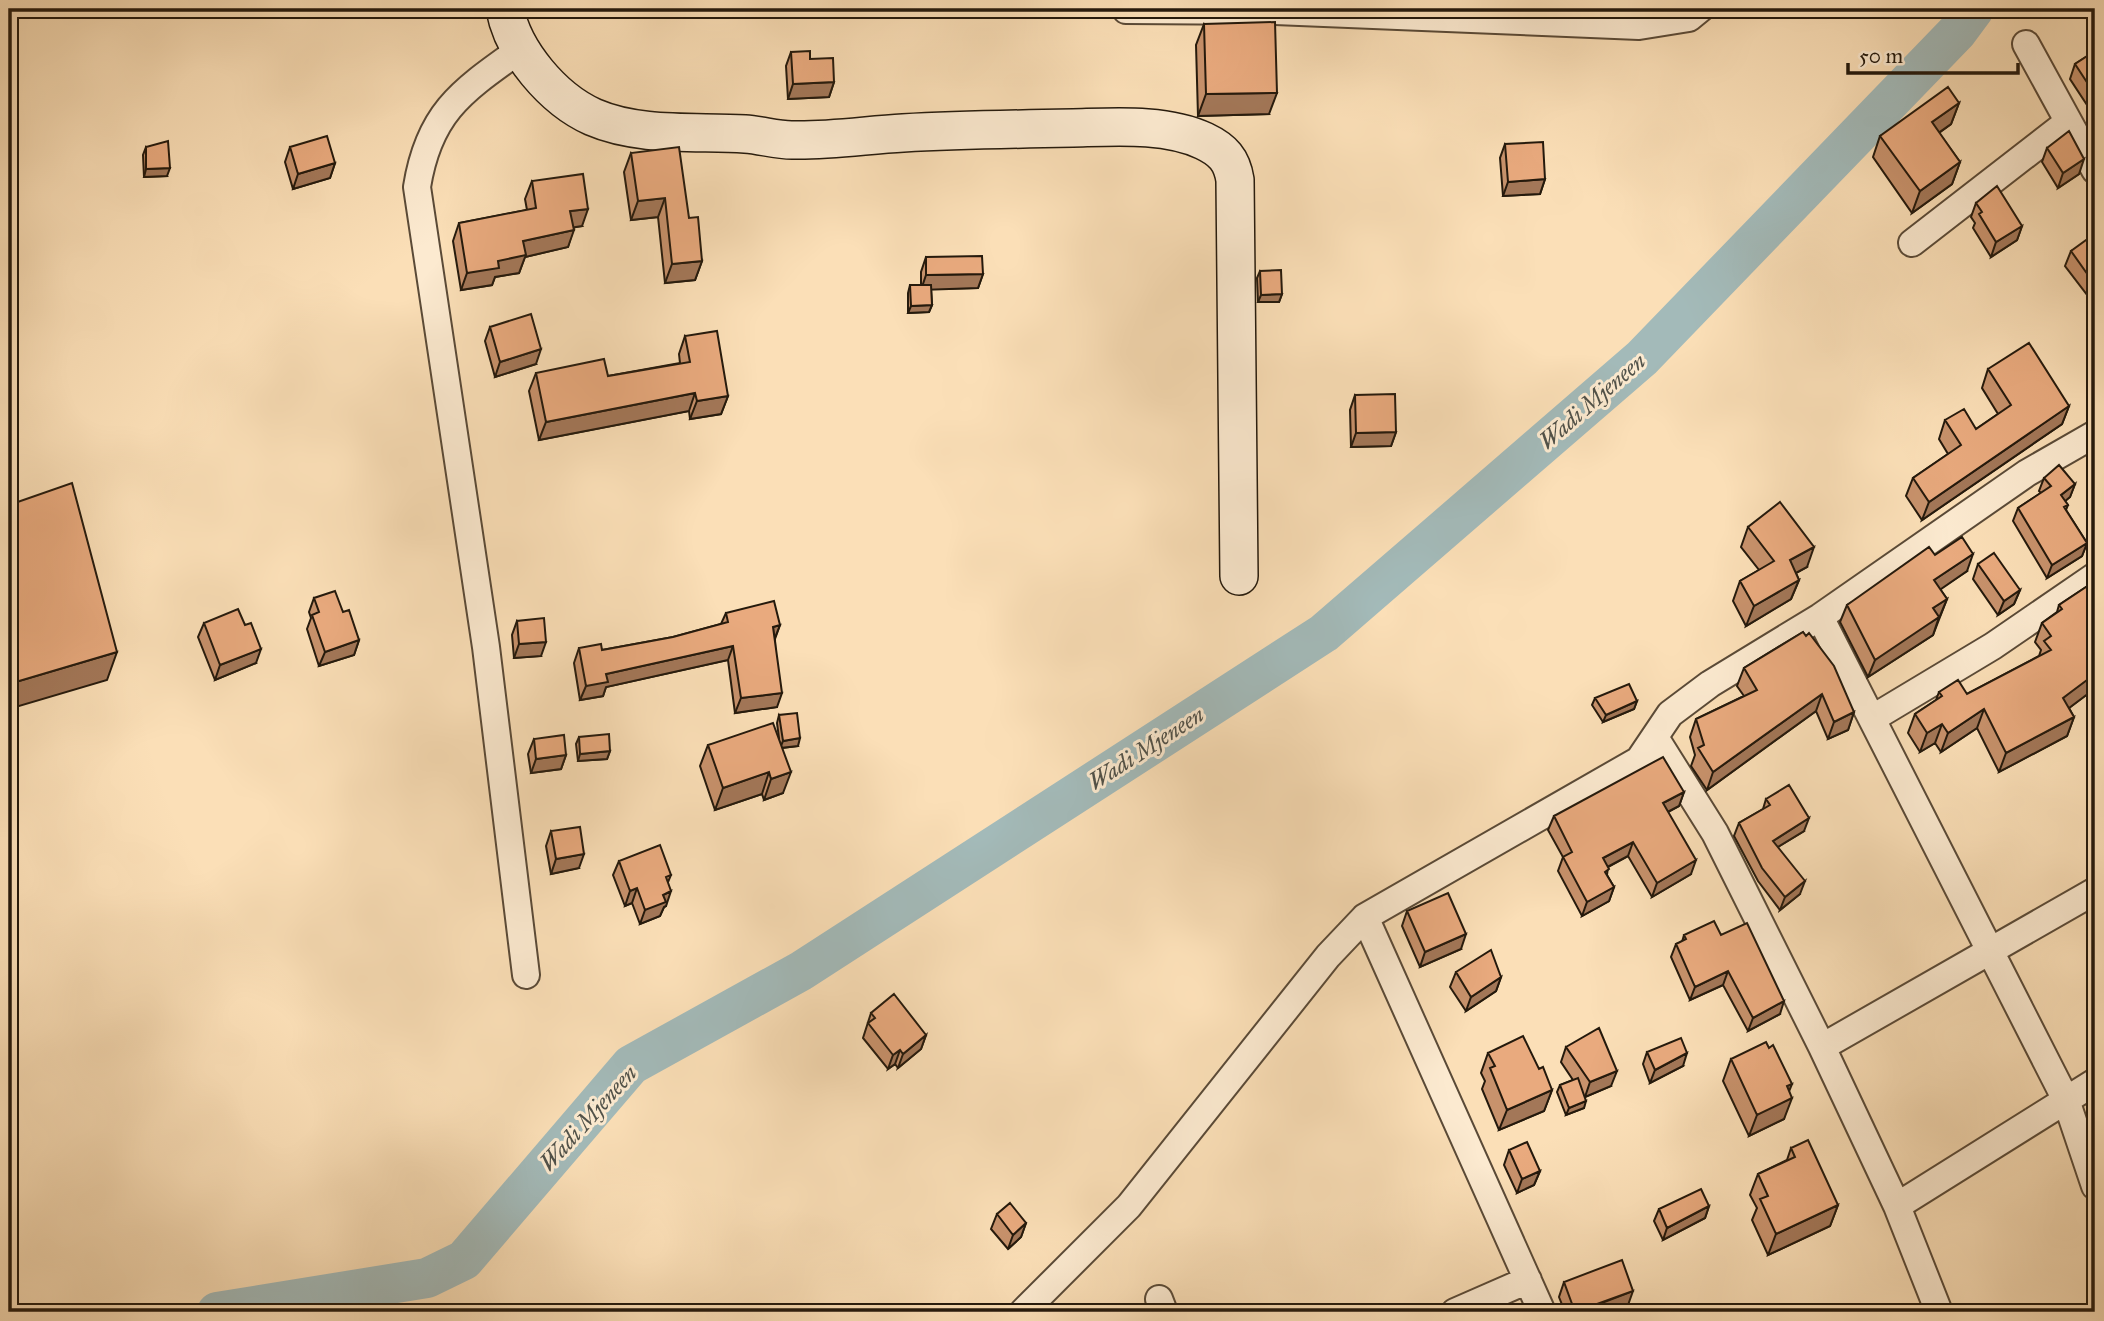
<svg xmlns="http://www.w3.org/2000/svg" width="2104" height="1321" font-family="'IM FELL Great Primer',serif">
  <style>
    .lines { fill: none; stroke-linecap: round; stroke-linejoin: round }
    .river { stroke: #a3bab9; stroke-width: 40 }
    .street-casing { stroke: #5a4a37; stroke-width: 30 }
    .secondary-casing { stroke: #24190c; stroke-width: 40 }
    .street { stroke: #fcead0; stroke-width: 26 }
    .secondary { stroke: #fcead0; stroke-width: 37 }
    .wall { fill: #c8926c; stroke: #24190c; stroke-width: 2 }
    .shaded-wall { fill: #a37758; stroke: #24190c; stroke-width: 2 }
    .building { fill: #e9aa7e; stroke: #24190c; stroke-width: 2 }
    .labels { text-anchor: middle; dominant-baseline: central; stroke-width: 6; stroke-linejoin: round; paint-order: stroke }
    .water-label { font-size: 23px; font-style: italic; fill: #505149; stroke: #fcead0 }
  </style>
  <rect width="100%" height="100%" fill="#fbdfb7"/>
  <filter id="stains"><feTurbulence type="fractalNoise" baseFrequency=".00286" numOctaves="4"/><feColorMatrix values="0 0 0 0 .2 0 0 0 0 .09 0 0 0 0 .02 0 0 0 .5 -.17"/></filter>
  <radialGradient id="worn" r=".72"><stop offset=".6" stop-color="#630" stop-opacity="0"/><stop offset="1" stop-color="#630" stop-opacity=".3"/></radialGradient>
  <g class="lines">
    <path class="river" d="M217 1312 427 1278 464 1260 631 1065 801 971 1324 633 1642 358 1957 32 1974 9"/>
    <g class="street-casing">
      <path id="street" d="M1126 10 1275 11 1639 26 1689 18 1700 9
        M2026 44 2095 170
        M521 49C462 91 429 112 417 187L486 647 526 975
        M1912 243 2068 122
        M1820 617 2066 1100 2095 1186
        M1873 718 1993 646 2095 576
        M1656 739 1715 833 1822 1047 1897 1206 1939 1312
        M1365 917 1542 1312
        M1822 1047 2095 891
        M1897 1206 2095 1082
        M1159 1299 1164 1312
        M1023 1312 1129 1206 1328 956 1365 917 1639 760 1670 714 1710 684 1820 617 2027 473 2095 434
        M1455 1312 1528 1280"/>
    </g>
    <g class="secondary-casing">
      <path id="secondary" d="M505 9C513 52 553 99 593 117 639 137 696 131 745 134 761 135 776 140 792 140 829 141 867 135 903 133 960 130 1016 129 1073 128 1114 127 1166 123 1204 141 1223 150 1232 160 1235 180L1239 576"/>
    </g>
    <use href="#street" class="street"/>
    <use href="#secondary" class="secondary"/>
  </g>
  <path class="wall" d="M1204 24 1269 114 1198 116 1196 45Z
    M2095 51V103L2089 108 2070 79 2075 64Z
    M791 52 810 59 834 82 829 97 788 99 786 66Z
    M1959 103 1951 124 1939 133 1960 162 1952 184 1912 213 1873 157 1880 136Z
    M1505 144 1545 179 1540 194 1503 196 1500 158Z
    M146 147 167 176 144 177 143 155Z
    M290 147 335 163 330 178 293 189 285 162Z
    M2047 148 2079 174 2058 188 2042 162Z
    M631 153 689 218 702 261 695 280 665 283 658 217 631 220 624 172Z
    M532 181 582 226 574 227 568 247 525 257 519 273 495 277 492 285 461 290 453 241 459 223 527 210 525 199Z
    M1976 203 2022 226 2017 240 1991 257 1973 228 1975 223 1971 217Z
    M2095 239V291L2088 296 2065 266 2071 251Z
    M926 257 983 274 978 288 931 289 932 305 929 312 908 313V293L910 285H921V272Z
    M1260 271 1282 294 1279 302H1258L1257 278Z
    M490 327 536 364 495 377 485 341Z
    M685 336 728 396 721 414 690 419 689 411 539 440 529 391 536 373 608 376 680 363 679 354Z
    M1988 369 2069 406 2062 424 1922 520 1906 496 1913 478 1948 454 1939 439 1945 420 1976 429 1998 414 1982 388Z
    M1355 395 1396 432 1391 446 1351 447 1350 410Z
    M2044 478 2075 484 2070 497 2065 501 2068 505 2066 510 2087 543 2082 556 2047 578 2013 521 2018 508 2041 493 2039 491Z
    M1748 527 1807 567 1796 573 1799 580 1791 599 1746 626 1733 601 1740 581 1759 570 1741 547Z
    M1935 555 1967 571 1940 589 1947 599 1933 635 1868 677 1840 622 1847 605Z
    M1978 564 2020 590 2014 604 1998 615 1973 579Z
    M2095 581V683L2091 686 2089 693 2069 708 2074 717 2067 736 1999 772 1977 728 1941 752 1935 743 1920 752 1908 733 1915 714 1936 700 1939 692 1967 694 2039 656 2041 650 2035 642 2042 623 2057 612 2059 605Z
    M314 598 343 612 359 640 354 655 319 666 307 629 311 618 309 612Z
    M726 613 780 625 775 639 777 707 735 713 728 660 606 687 603 696 580 700 574 663 579 648 602 650 673 637 721 624Z
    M517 621 541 656 514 658 512 635Z
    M204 623 256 663 215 680 198 637Z
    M1803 632 1854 712 1848 730 1828 739 1816 711 1707 790 1691 766 1695 755 1690 737 1696 719 1744 696 1737 686 1744 668Z
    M1595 698 1637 701 1634 709 1603 722 1592 705Z
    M779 715 798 746 782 748 783 793 764 800 762 794 715 810 700 766 708 745 779 738 777 723Z
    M579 737 610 751 607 759 578 761 576 744Z
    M534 739 566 755 561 769 531 773 528 754Z
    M1684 792 1679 806 1668 812 1691 874 1652 897 1628 856 1608 867 1607 875 1614 887 1609 901 1582 916 1558 871 1563 857 1548 830 1554 816Z
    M1766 799 1804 831 1778 847 1800 894 1780 910 1758 881 1734 836 1739 823 1763 809Z
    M551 831 579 868 551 874 546 846Z
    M619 861 671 875 668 882 666 906 664 907 660 916 640 924 632 903 625 906 613 875Z
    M1407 911 1461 949 1420 967 1402 926Z
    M1684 935H1721L1780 1014 1748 1031 1723 985 1690 1000 1671 957 1676 944 1682 942Z
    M1456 972 1501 977 1496 991 1466 1011 1450 987Z
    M871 1013 926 1035 921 1049 898 1068 895 1064 888 1069 863 1038Z
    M1566 1047 1611 1086 1585 1097 1584 1108 1566 1115 1557 1092 1560 1085 1573 1080 1561 1062Z
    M1647 1052 1683 1066 1650 1083 1643 1064Z
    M1488 1053 1539 1069 1552 1090 1544 1111 1499 1130 1482 1089 1485 1081 1481 1073Z
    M1731 1059 1789 1091 1784 1119 1749 1136 1723 1081Z
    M1791 1148 1838 1205 1830 1226 1768 1255 1752 1220 1757 1208 1750 1195 1758 1174 1787 1160Z
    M1509 1150 1540 1171 1534 1185 1517 1193 1504 1165Z
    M1709 1206 1705 1218 1663 1240 1654 1221 1659 1209Z
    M997 1214 1026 1223 1021 1237 1008 1249 991 1229Z
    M1564 1282 1628 1305 1610 1312H1565L1559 1297Z"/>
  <path class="shaded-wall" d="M834 82 829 97 788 99 793 84Z
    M2095 92V103L2089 108 2094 93Z
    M1277 93 1269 114 1198 116 1206 94Z
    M1959 103 1951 124 1924 143 1932 122Z
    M2084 159 2079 174 2058 188 2063 173Z
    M1960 162 1952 184 1912 213 1920 191Z
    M335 163 330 178 293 189 298 174Z
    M170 168 167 176 144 177 146 169Z
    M1545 179 1540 194 1503 196 1508 182Z
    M665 198 658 217 631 220 638 201Z
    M588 209 582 226 564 229 570 211Z
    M2022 226 2017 240 1991 257 1996 242Z
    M574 230 568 247 525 257 519 273 495 277 492 285 461 290 467 273 498 261 523 241Z
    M702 261 695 280 665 283 672 264Z
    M983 274 978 288 921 290 926 275Z
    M2095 280V291L2088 296 2093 282Z
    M1282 294 1279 302H1258L1261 295Z
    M932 305 929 312 908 313 911 306Z
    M541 349 536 364 495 377 500 362Z
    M695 393 689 411 539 440 546 422Z
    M728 396 721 414 690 419 697 401Z
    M2069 406 2062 424 1922 520 1929 502Z
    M1396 432 1391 446 1351 447 1356 433Z
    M2075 484 2070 497 2057 508 2061 495Z
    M2087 543 2082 556 2047 578 2052 565Z
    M1814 547 1807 567 1783 580 1790 560Z
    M1973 554 1967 571 1928 598 1934 580Z
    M1799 580 1791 599 1746 626 1754 606Z
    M2020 590 2014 604 1998 615 2004 601Z
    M1947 599 1940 616 1930 623 1939 617 1933 635 1868 677 1875 660 1933 608Z
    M780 625 774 640 773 627Z
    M2095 638V652L2090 641Z
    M359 640 354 655 319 666 325 652Z
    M546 642 541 656 514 658 519 644Z
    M733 646 728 660 606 687 603 696 580 700 586 686 606 674Z
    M261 649 256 663 215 680 220 665Z
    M117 652 107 680 9 709V684Z
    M2095 669V683L2091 686 2089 693 2057 717 2063 698Z
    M782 693 777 707 735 713 741 698Z
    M1822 694 1816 711 1707 790 1713 772Z
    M1637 701 1634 709 1603 722 1606 715Z
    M1984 709 1977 728 1941 752 1948 733Z
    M1854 712 1848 730 1828 739 1834 722Z
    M2074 717 2067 736 1999 772 2006 753Z
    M1942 724 1935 743 1920 752 1927 733Z
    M800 738 798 746 780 748 783 741Z
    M610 751 607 759 578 761 580 754Z
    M566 755 561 769 531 773 536 759Z
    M769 772 762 794 715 810 723 788Z
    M791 772 783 793 764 800 771 779Z
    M1684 792 1679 806 1658 817 1663 803Z
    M1809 818 1804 831 1768 853 1773 841Z
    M1633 842 1628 856 1598 872 1603 858Z
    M584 854 579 868 551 874 556 859Z
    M1696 860 1691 874 1652 897 1657 883Z
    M1805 881 1800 894 1780 910 1785 897Z
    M1614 887 1609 901 1582 916 1587 902Z
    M637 888 632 903 625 906 630 891Z
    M671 891 666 906 664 907 660 916 640 924 645 910 663 895Z
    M1466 934 1461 949 1420 967 1425 952Z
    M1728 971 1723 985 1690 1000 1695 987Z
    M1501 977 1496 991 1466 1011 1471 997Z
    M1784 1001 1780 1014 1748 1031 1753 1018Z
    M926 1035 921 1049 898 1068 903 1054Z
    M900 1050 895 1064 888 1069 893 1055Z
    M1687 1053 1683 1066 1650 1083 1655 1070Z
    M1617 1071 1611 1086 1585 1097 1590 1082Z
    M1792 1084 1785 1101 1792 1098 1784 1119 1749 1136 1757 1115 1787 1086Z
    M1552 1090 1544 1111 1499 1130 1507 1110Z
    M1586 1101 1584 1108 1566 1115 1569 1108Z
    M1540 1171 1534 1185 1517 1193 1522 1179Z
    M1838 1205 1830 1226 1768 1255 1776 1234Z
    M1709 1206 1705 1218 1663 1240 1667 1228Z
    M1026 1223 1021 1237 1008 1249 1013 1235Z
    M1633 1291 1628 1305 1610 1312H1578Z"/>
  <path class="building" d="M1275 22 1277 93 1206 94 1204 24Z
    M810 51V59L833 58 834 82 793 84 791 52Z
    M2095 51V92L2094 93 2075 64Z
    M1948 87 1959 103 1932 122 1960 162 1920 191 1880 136Z
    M2069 131 2084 159 2063 173 2047 148Z
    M327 136 335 163 298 174 290 147Z
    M168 141 170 168 146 169V147Z
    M1543 142 1545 179 1508 182 1505 144Z
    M679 147 689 218 698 217 702 261 672 264 665 198 638 201 631 153Z
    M583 174 588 209 570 211 574 230 523 241 526 255 498 261 499 268 467 273 459 223 536 208 532 181Z
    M1997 186 2022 226 1996 242 1979 214 1982 212 1976 203Z
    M2093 235 2095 239V280L2093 282 2071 251Z
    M982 256 983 274 926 275V257Z
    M1281 270 1282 294 1261 295 1260 271Z
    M910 285H931L932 305 911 306Z
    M531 314 541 349 500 362 490 327Z
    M717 331 728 396 697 401 695 393 546 422 536 373 604 359 608 376 690 362 685 336Z
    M2029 343 2069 406 1929 502 1913 478 1961 445 1945 420 1964 409 1976 429 2011 405 1988 369Z
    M1395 394 1396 432 1356 433 1355 395Z
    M2059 465 2075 484 2061 495 2068 505 2064 507 2087 543 2052 565 2018 508 2051 486 2044 478Z
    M72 483 117 652 9 684V505Z
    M1780 502 1814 547 1790 560 1799 580 1754 606 1740 581 1774 561 1748 527Z
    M1962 537 1973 554 1934 580 1947 599 1933 608 1939 617 1875 660 1847 605 1929 547 1935 555Z
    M1994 553 2020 590 2004 601 1978 564Z
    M2095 581V638L2090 641 2095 648V669L2093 671 2095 674 2063 698 2074 717 2006 753 1984 709 1948 733 1942 724 1927 733 1915 714 1942 696 1939 692 1958 680 1967 694 2051 650 2044 641 2051 636 2042 623 2062 609 2059 605Z
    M335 591 343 612 349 610 359 640 325 652 312 615 319 612 314 598Z
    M774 601 780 625 773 627 782 693 741 698 733 646 606 674 608 682 586 686 579 648 601 644 602 650 673 637 728 622 726 613Z
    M238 609 245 625 251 623 261 649 220 665 204 623Z
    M544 618 546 642 519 644 517 621Z
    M1803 632 1806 636 1809 633 1834 666 1854 712 1834 722 1822 694 1713 772 1698 748 1704 745 1696 719 1757 690 1744 668Z
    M1629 684 1637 701 1606 715 1595 698Z
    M797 713 800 738 783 741 779 715Z
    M773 723 791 772 771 779 769 772 723 788 708 745Z
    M609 734 610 751 580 754 579 737Z
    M564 735 566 755 536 759 534 739Z
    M1663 757 1684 792 1663 803 1696 860 1657 883 1633 842 1603 858 1609 869 1605 872 1614 887 1587 902 1563 857 1572 852 1554 816Z
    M1789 785 1809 818 1773 841 1805 881 1785 897 1762 868 1739 823 1770 805 1766 799Z
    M580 827 584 854 556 859 551 831Z
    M660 845 671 875 666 877 671 891 663 895 666 902 645 910 637 888 630 891 619 861Z
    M1448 893 1466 934 1425 952 1407 911Z
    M1714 921 1721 935 1747 923 1784 1001 1753 1018 1728 971 1695 987 1676 944 1686 939 1684 935Z
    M1491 950 1501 977 1471 997 1456 972Z
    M894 994 926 1035 903 1054 900 1050 893 1055 868 1023 875 1018 871 1013Z
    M1599 1028 1617 1071 1590 1082 1566 1047Z
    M1523 1036 1539 1069 1543 1067 1552 1090 1507 1110 1490 1068 1495 1066 1488 1053Z
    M1681 1038 1687 1053 1655 1070 1647 1052Z
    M1766 1042 1769 1048 1773 1045 1792 1084 1787 1086 1792 1098 1757 1115 1731 1059Z
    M1578 1078 1586 1101 1569 1108 1560 1085Z
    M1808 1140 1838 1205 1776 1234 1760 1199 1768 1196 1758 1174 1795 1157 1791 1148Z
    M1527 1142 1540 1171 1522 1179 1509 1150Z
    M1701 1189 1709 1206 1667 1228 1659 1209Z
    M1010 1203 1026 1223 1013 1235 997 1214Z
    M1622 1260 1633 1291 1575 1312 1564 1282Z"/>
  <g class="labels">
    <g class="water-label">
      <text transform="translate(1592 401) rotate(-41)">Wadi Mjeneen</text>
      <text transform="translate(1146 748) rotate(-33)">Wadi Mjeneen</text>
      <text transform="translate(588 1118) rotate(-48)">Wadi Mjeneen</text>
    </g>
  </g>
  <rect width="2104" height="1321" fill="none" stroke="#fbdfb7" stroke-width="35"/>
  <rect x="10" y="10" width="2083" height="1300" fill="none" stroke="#24190c" stroke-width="3.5"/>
  <rect x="18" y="18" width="2069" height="1286" fill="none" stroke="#24190c" stroke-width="2"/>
  <path d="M1848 63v10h170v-10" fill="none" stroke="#24190c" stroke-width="3.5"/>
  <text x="1859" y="63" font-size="21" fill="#24190c" stroke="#fcead0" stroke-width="5" paint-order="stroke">50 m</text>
  <rect width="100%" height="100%" filter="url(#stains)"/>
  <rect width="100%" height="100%" fill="url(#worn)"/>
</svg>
